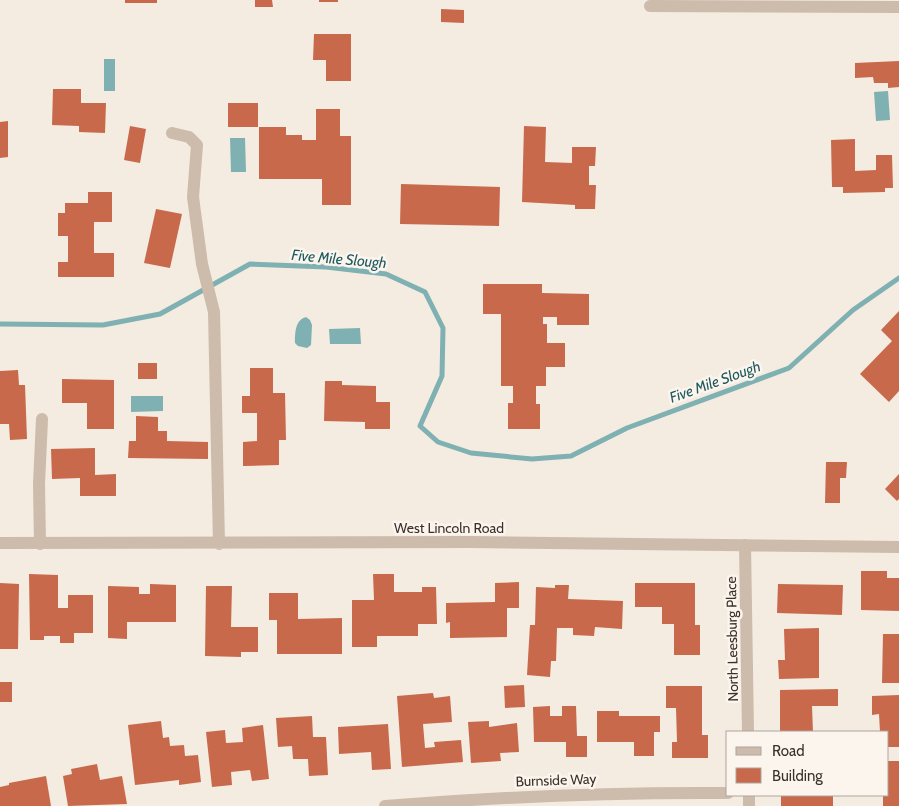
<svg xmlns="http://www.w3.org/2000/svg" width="899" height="806" font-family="Cabin,sans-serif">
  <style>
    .water { fill: #7fb0b2 }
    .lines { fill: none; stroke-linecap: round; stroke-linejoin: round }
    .stream { stroke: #7fb0b2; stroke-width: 5 }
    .building { fill: #c8694b }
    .minor { stroke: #cdbbac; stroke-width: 12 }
    .labels { text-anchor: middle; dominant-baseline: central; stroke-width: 5; stroke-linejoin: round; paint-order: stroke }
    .street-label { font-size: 14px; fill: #3b302b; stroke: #fbf5ee }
    .water-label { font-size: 15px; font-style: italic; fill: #1f5a5e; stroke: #fbf5ee }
  </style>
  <rect width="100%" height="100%" fill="#f4ebe1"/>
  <path class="water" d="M104 59H115V91H104Z
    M888 91 890 120 876 121 874 92Z
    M230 138H245L246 172H231Z
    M306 317 310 320 312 325 311 345 307 348 298 346 295 343C295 333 295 320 306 317Z
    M360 328 361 344H330L329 329Z
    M131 396H163V411L131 412Z"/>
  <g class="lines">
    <path class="stream" d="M0 324 103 325 160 314 250 264 326 267 386 274 425 292 443 328 442 376 420 426 438 442 471 453 532 459 571 456 627 428 789 368 853 310 899 278"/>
  </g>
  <path class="building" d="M125 0H157V3H125Z
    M255 0H272L273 7H255Z
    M319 0H338V2H319Z
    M441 9 464 10V23L441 22Z
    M314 34H351V81H326V60H313Z
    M899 61V87L888 88V83H874L873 77 855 78V63Z
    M53 89H81V103H106L105 133 79 132V126L52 125Z
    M228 103H258V127H228Z
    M316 109H340V136H351V205H322V179H259V127H286V135H302V140H316Z
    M8 121V157L0 158V122Z
    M130 126 146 129 140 163 124 160Z
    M524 126 546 127 545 162 572 163V147H596L595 166H589V185H596L595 209H575V205L522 202Z
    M855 139V171L876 170V155H892L893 188H885V192L843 193V187H832L831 140Z
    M401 184 500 187 499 226 400 224Z
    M88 192H112V222H94V253H114V277H58V262H68V236H58V213H65V203H88Z
    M156 209 182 214 170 268 144 263Z
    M483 284H542V293L589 294V325H557V317H543V324H547V343H565V367H546V386H536V404H540V429H508V403H513V386H501V314H483Z
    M899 311V391L889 402 860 374 892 341 881 330Z
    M138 363H157V379H138Z
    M250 368H273V393H285L286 440H279V465L243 466V442L257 441V413H242V396H250Z
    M18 370 19 385H25L27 439 10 440 9 424H0V371Z
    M62 379 114 380V429H87V403H62Z
    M325 381H342V385L376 386V402H390V429H365V422L324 421Z
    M136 416 158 417V431H167V441L208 442V459L128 458 129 441H136Z
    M95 448V475L116 474V496H80V478L52 479 51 449Z
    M826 462H847L846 478H840V503H825Z
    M899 474V499L897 501 885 489Z
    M861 571H887V578H899V611L861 610Z
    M29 574 58 575V608H68V595H93V633H74V643H60V636H44V640H30Z
    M373 574H394V592H422V587H436L437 624H418V636H377V647H352V600H374Z
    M519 582V608H507V637L450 638V622L446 623V603L495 602V583Z
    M0 583 19 584 18 649H0Z
    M635 583H695V625H700V655H674V624H662V607H635Z
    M150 584 176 585V622H127V639L108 638V586L139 587V594H150Z
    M778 584 843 585 842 615 777 613Z
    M555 585H569L568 599 623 601 622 629 595 627 594 636 573 635V628H557L556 661H551L550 677 527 675 530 625H535L536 587 555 588Z
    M206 586H232L231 627H258V652H241V657L205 656Z
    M269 593H298V619L342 618V654H277V620H269Z
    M819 628V678L779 679 778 660H785L784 629Z
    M883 634H899V683H882Z
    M0 682H12V702H0Z
    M524 685 525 707 505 708 504 686Z
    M666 686H702V735H708V758H672V742H677L676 708H666Z
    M838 689V706H812L813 732H780V690Z
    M433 693 434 698 450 696 452 722 423 724 425 748 435 747 434 742 461 740 463 762 402 767 397 696Z
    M899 695V747H888V732H880L879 714 872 715V696Z
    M550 706V716H562V706H576L577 736H587V757H566V742H534L533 707Z
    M597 711H619V716H660V732H654V756H634V742H597Z
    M312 716 313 737H326L328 775 309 776 308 759H293L292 746 278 747 276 718Z
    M161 721 163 738 169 737 170 746 184 745 185 756 198 755 201 782 179 785V780L135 785 128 725Z
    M489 721V727L517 723 519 752 500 753 501 761 471 763 468 722Z
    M388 724 391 769 372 770 371 752 339 754 338 727Z
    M263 725 269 779 252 781 250 770 231 772 232 785 212 787 206 732 225 730 226 743 243 742 242 728Z
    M888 761H899V806H883V795H888Z
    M97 764 100 780 122 776 127 804 68 806 63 776 72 774 71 769Z
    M46 776 51 806H0V787L9 785V783Z
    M781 795H833V806H781Z"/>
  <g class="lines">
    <path class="minor" d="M650 6 899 7
      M172 133 189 137 197 145 193 197 202 264 214 312 219 544
      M0 543 471 542 899 547
      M40 544 39 484 42 419
      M745 545 748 732
      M749 795V806
      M385 806C499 797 613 792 728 793"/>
  </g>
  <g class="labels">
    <g class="street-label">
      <text x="449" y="528">West Lincoln Road</text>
      <text transform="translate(732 639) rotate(-91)">North Leesburg Place</text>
      <text transform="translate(556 780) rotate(-2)">Burnside Way</text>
    </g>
    <g class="water-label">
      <text transform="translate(339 259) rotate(5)">Five Mile Slough</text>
      <text transform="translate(715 382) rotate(-20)">Five Mile Slough</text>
    </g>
  </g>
  <rect x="726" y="731" width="162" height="65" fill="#fbf5ee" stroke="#aea6a0"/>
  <rect x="736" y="747" width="25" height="8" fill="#cdbbac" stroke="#aea6a0"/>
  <text x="772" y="756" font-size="15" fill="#3b302b">Road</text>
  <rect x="736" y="768" width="25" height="15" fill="#c8694b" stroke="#aea6a0"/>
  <text x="772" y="781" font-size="15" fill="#3b302b">Building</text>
</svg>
